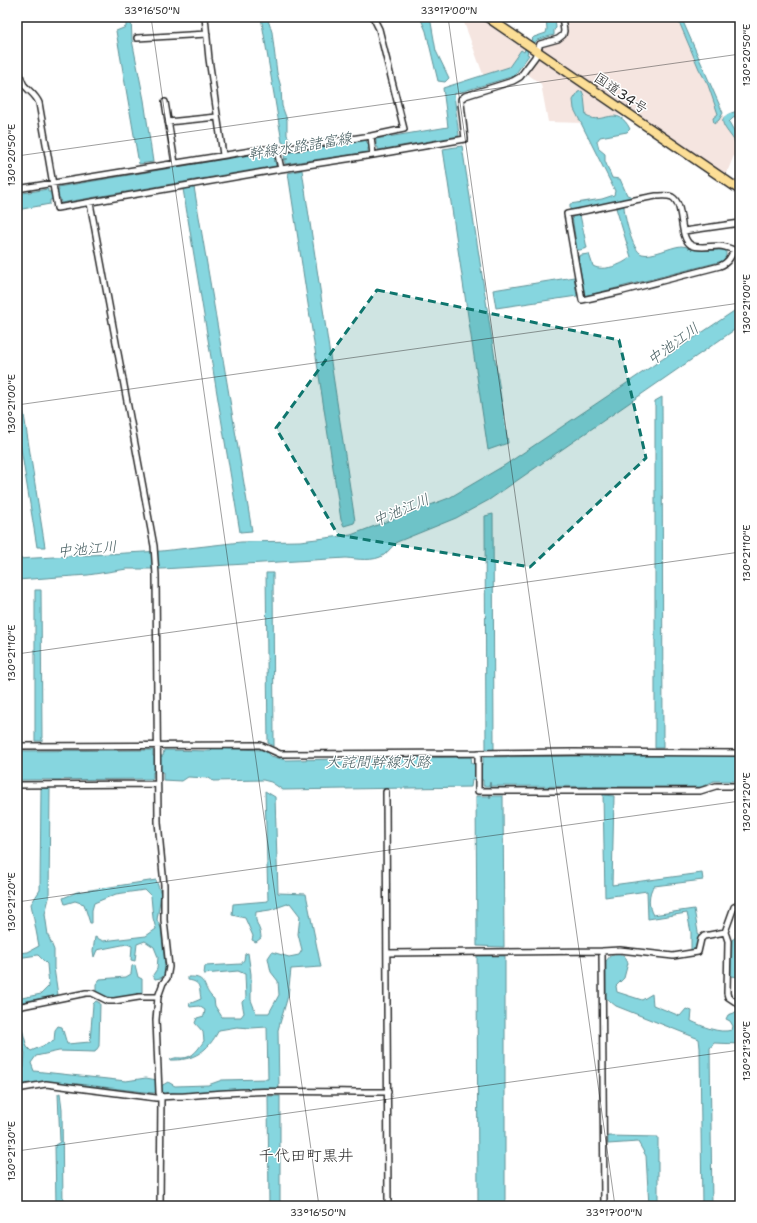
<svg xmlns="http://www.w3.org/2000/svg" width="757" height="1223" font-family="'Shantell Sans','Klee One',sans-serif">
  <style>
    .built { fill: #f5e5e0 }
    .water { fill: #86d6df; stroke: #629297 }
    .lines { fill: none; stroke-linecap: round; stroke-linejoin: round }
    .stream { stroke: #629297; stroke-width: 2 }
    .minor-casing { stroke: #2b2b2b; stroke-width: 8 }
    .trunk-casing { stroke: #2b2b2b; stroke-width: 11 }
    .minor { stroke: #fff; stroke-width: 5 }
    .trunk { stroke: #fcde96; stroke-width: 8 }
    .marked { fill: #0f766e; fill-opacity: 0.2; stroke: #0f766e; stroke-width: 3; stroke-dasharray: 8 5; stroke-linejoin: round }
    .ticks { fill: none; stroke: #2b2b2b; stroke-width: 1; stroke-opacity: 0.45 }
    .labels { text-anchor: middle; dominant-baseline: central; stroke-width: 3; stroke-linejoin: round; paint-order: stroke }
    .street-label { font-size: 14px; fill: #2b2b2b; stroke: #fff }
    .water-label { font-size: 15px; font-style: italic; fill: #465e61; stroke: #fff }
    .quarter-label { font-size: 16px; fill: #2b2b2b; stroke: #fff }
    .neatline { fill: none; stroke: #2b2b2b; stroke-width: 1.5 }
    .ticks-label { font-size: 10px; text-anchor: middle; fill: #2b2b2b }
  </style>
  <rect width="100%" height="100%" fill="#fff"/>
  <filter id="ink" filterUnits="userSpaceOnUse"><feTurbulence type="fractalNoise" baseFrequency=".025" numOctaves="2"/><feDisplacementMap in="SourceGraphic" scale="8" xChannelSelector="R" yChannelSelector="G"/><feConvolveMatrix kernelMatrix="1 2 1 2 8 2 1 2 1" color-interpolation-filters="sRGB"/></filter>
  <g filter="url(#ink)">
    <path class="built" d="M462 17H477L524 49 509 69 484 77Z
      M565 17H681L719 109 739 143 726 175 541 48 567 37Z
      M534 54 551 65 620 115 584 123 548 122 541 84 522 70Z"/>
    <path class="water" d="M126 17H131L132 40 144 100 153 162 139 164 116 31 126 27Z
      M261 17H267L272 32 277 73 281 87 282 106 287 120V135L292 143 289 145 282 142Z
      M420 17H430L436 51 449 78 445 82 438 81 426 31Z
      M546 17H555L556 28 554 30V35L537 40 534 44 530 41 534 37 546 33 547 29Z
      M677 17H681L723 113 719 120 714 124 713 118 718 114 708 85 699 69Z
      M525 49 528 51 527 54 529 55 514 76 454 94 459 136 378 150V147H376V139L448 127 443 88 509 67 521 50 524 52Z
      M582 91 584 96 586 116C603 126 617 103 630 129L627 132 600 137 597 141 599 149 605 154V161L612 178 620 179 627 195 633 197 604 205 570 210V204L602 199 614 195 615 191 574 109 573 100 578 92Z
      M738 111H740V116L733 118 729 122 740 141V155C738 150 736 145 734 140 724 126 713 117 738 111Z
      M366 140 367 143H369L370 148H368V152L285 164 284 153Z
      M462 146 508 443 488 450 443 149Z
      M261 153 262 157 274 155 276 166 61 203 60 198 50 200V204L17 210V194L48 189V192L59 191 58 187Z
      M302 170 355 521 354 523 344 526 341 520 288 173Z
      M194 187 252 531 240 532 183 189Z
      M624 206C624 215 632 251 642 254 652 257 670 247 681 246 687 246 690 249 695 250 706 251 716 250 726 250V256L723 261 585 296 578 257 581 255 589 254 593 266C603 272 622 265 631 257L616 208Z
      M580 215 587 248 580 250H577L572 216Z
      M574 277 577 296 496 308 493 290Z
      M740 307V326L489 500 456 518 397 542C392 546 388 552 384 555 374 562 357 559 346 558L162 569H127L88 575 17 580V559L162 551 241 542 300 541 351 535 449 498 505 465Z
      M17 371 45 547H37L17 424Z
      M662 397 663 748H655V401Z
      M493 514 494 750H486L485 516Z
      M266 573H273L274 746 268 743Z
      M35 590H41L42 741H35Z
      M212 748 263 750 271 756 285 760 471 757 472 764H483V757L735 755 740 757V781H714L701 787 483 786V780H472L471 787 283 790 271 782 263 780 213 781 209 778 188 777 182 781 163 780V772H153V779L17 780V751L153 750V756H163L164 750 211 751Z
      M41 788H50L49 898 45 914 48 935 54 950V968L58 995 17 1003V999L41 994 49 986 47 964 38 955 17 958V953L28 952 39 946 31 904 40 890Z
      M265 791 275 797 278 893 306 894 321 967 291 969 288 996 278 1030 279 1089C247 1090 216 1091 185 1094 178 1094 170 1091 163 1094L160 1092 153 1093 78 1084 39 1082 17 1086V1075L20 1074 24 1067 25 1053 17 1032 20 1022 27 1047 31 1051 54 1041 55 1030 58 1026 62 1027 67 1044 90 1042 93 1004 96 1001 100 1003 99 1046 95 1052 59 1051 36 1056 31 1063 34 1071 126 1081 146 1078 157 1080 161 1086 168 1082 175 1086 208 1085 222 1080 268 1079 267 1027 251 1028 237 1027 219 1030C208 1051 194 1061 170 1060 175 1057 177 1058 182 1058 193 1058 198 1049 204 1041L203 1032 195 1023 197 1018 204 1016 205 1010 199 1006 190 1007 189 1004 201 999C199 987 201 982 188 980V977C209 976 201 988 214 999L215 1006 222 1017H241L244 1013 242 1002 246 998 245 974 238 971 204 974 205 966 241 964 244 960 245 954 248 953 251 974V1000L256 1013H269L279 995 278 981 271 972 268 958 272 952 289 957 299 955 302 950 298 934 300 916 290 903 270 910 256 912C254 924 261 927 261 938L256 942 252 940 253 936 245 918 232 915 233 904 268 901Z
      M603 795 614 796 612 885 702 873 703 880 654 886C648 892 648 908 653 915L694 909 699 938 696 950 691 951V932L687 913 648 919 647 891 605 897Z
      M476 796H503L504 947 477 946Z
      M156 880 161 894 157 920 161 928 165 966 164 975 161 978 155 979 153 975 157 969 158 957 154 947 145 941 137 944 135 961 131 960 132 946 127 944 97 950 94 957 93 951 95 937 103 941 146 936 156 929 153 918 151 896 145 890 116 894 94 903 92 910V923H90L84 904 75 901 65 904 63 898 77 892Z
      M740 934V941L737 944 740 953V975L739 977 731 976 732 940Z
      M611 955H624L628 963 624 978 616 986 617 992 642 1000 652 994 653 1005 680 1016 686 1009 692 1011 691 1021C702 1026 719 1034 732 1030L733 1026 730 1021 726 1019 728 1015 734 1013 740 1008V1044L714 1043 710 1048 712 1206H702L700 1048 699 1039 616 1006 606 998V961Z
      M477 956H505V1206H478Z
      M135 965 138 977 142 979V993C124 997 115 1001 96 994V984L100 979 126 977 131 974 132 966Z
      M60 1093 62 1109 63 1206H56L55 1145 60 1142 58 1094Z
      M268 1096H280V1206H269Z
      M608 1136 658 1137V1206H649L646 1156 638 1142 608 1144Z"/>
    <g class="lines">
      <path class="stream" d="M274 161 287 159
        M490 783V797"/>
      <g class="minor-casing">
        <path id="minor" d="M72 17H74
          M205 17 209 59 223 155
          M137 38 207 34
          M17 63C19 70 20 79 24 85 29 91 36 95 39 103L57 208 281 169
          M165 102 175 163
          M168 122 217 117
          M371 136 373 155
          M277 150 281 169 373 155 465 139 461 103V99L465 96 513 81 520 77 535 57 540 44 558 39 563 35 564 31 562 17
          M17 189 263 149 277 150 371 136 404 129 379 29 373 17
          M656 196C661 196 667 195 672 197 685 204 678 237 691 245 699 249 710 246 719 246 724 246 729 248 734 250 731 257 728 263 720 266L623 291 582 300 567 214C597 209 626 201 656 196Z
          M90 203 154 546 156 575 158 822 164 885V920L169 967 167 978 163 983 158 997 156 1020 159 1093 161 1097 160 1206
          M684 231 740 223
          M17 746 260 745 280 754 478 753V791H700L716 786H740
          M478 753 572 752 740 753
          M17 785 157 784
          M386 792 388 1206
          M740 904 734 907 725 932 728 941 727 993 728 997 740 1005
          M602 951 604 1206
          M387 953 602 951 620 950 673 956 698 952 701 939 704 936 725 932
          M17 1007 86 993H92L108 1001H114L139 997H158
          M17 1089 46 1084 156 1098C166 1095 176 1097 186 1096 253 1089 321 1092 388 1092"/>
      </g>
      <g class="trunk-casing">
        <path id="trunk" d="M487 17 740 190"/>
      </g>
      <use href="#minor" class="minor"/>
      <use href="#trunk" class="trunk"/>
    </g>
  </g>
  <path class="marked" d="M377 290 619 340 646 458 530 567 338 535 276 428Z"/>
  <path class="ticks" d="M151 17 319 1206M448 17 615 1206M17 156 740 54M17 405 740 303M17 654 740 552M17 902 740 801M17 1151 740 1050M17 1169 22 1206"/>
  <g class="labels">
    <g class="street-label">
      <text transform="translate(621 93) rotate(34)">国道34号</text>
    </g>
    <g class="water-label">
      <text transform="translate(300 146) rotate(-9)">幹線水路諸富線</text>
      <text transform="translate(673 344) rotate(-36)">中池江川</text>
      <text transform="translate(401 510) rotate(-23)">中池江川</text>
      <text transform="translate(87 549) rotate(-5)">中池江川</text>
      <text x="378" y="762">大詫間幹線水路</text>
    </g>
    <g class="quarter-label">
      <text x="306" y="1155">千代田町黒井</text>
    </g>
  </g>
  <rect width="757" height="1223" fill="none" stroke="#fff" stroke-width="44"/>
  <rect x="22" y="22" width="713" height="1179" class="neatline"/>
  <g class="ticks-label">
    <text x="152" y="14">33°16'50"N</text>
    <text x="449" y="14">33°17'00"N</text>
    <text transform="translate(746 55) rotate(-90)" y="4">130°20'50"E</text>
    <text transform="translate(11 155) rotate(-90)" y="4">130°20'50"E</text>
    <text transform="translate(746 304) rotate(-90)" y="4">130°21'00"E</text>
    <text transform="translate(11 404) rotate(-90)" y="4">130°21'00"E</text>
    <text transform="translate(746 553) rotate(-90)" y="4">130°21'10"E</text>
    <text transform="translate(11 653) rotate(-90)" y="4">130°21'10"E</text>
    <text transform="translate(746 802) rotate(-90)" y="4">130°21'20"E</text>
    <text transform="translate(11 902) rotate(-90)" y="4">130°21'20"E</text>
    <text transform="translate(746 1051) rotate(-90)" y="4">130°21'30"E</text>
    <text transform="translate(11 1151) rotate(-90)" y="4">130°21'30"E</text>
    <text x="318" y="1216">33°16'50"N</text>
    <text x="614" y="1216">33°17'00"N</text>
  </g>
</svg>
